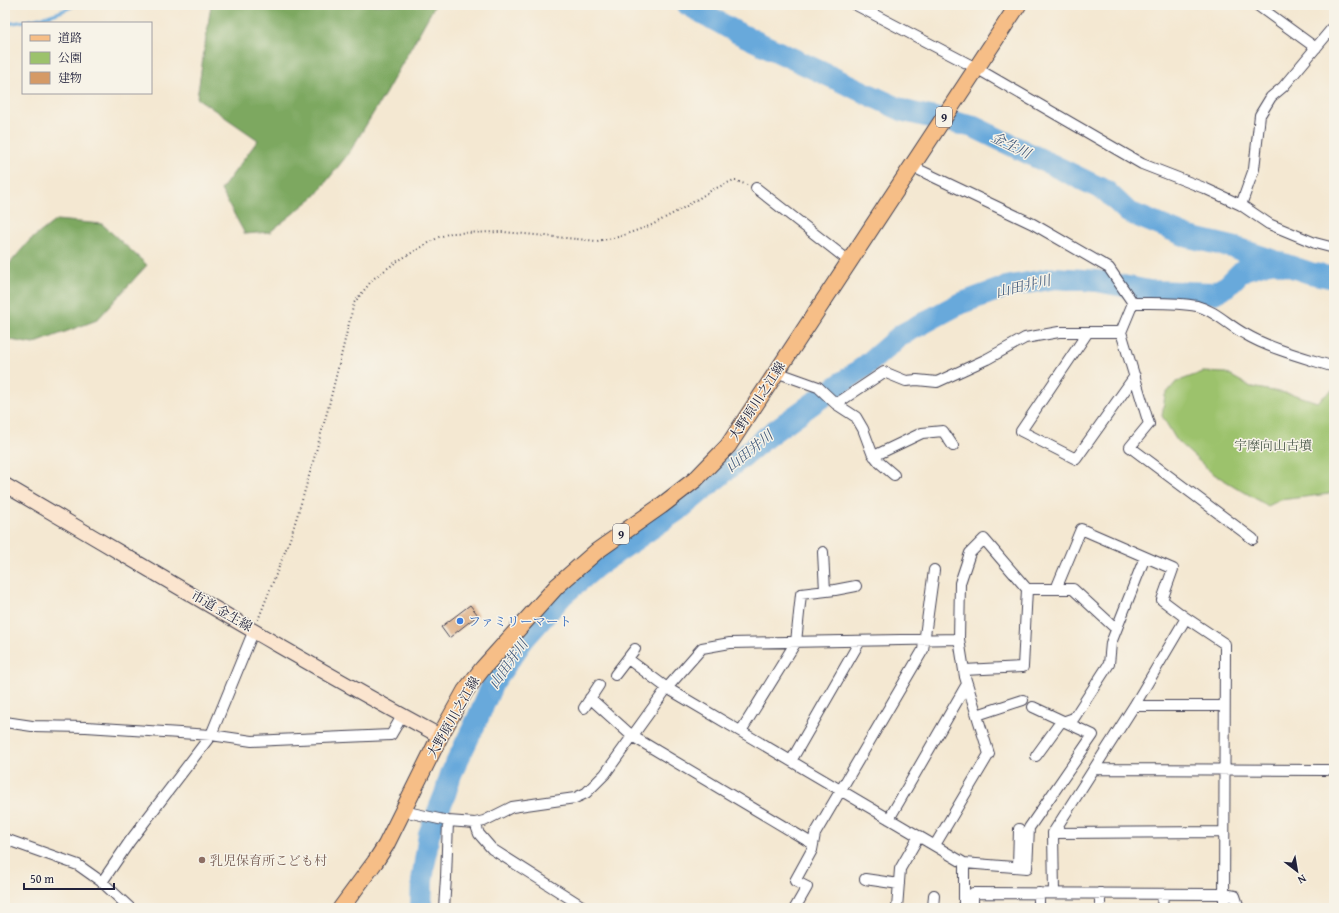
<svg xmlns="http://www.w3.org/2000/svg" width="1339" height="913" font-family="'Gentium Book Plus','Noto Serif JP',serif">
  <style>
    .green { fill: #9cc26c; stroke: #5f7254 }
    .forest { fill: #7da860; stroke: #50654e }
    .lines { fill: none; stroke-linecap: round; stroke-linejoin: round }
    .stream { stroke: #67a9db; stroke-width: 3.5 }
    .river { stroke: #67a9db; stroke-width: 22 }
    .building { fill: #d59a66 }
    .street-casing { stroke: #424052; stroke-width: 12 }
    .secondary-casing { stroke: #424052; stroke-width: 16 }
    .primary-casing { stroke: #424052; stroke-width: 18 }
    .path { stroke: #424052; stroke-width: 2; stroke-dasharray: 1 3; stroke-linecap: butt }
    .street { stroke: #fff; stroke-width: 10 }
    .secondary { stroke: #fbe5cf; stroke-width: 14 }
    .primary { stroke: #f6be87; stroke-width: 16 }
    .shop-dot { fill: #3f7fe0; stroke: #f7f3e8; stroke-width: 1.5 }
    .education-dot { fill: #8d6e63; stroke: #f7f3e8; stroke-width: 1.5 }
    .labels { text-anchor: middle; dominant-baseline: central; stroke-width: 3; stroke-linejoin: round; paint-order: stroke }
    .shield { fill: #f7f3e8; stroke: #62616f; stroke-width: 1 }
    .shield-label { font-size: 12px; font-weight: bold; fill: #22223b }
    .street-label { font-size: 13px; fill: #22223b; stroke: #f7f3e8 }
    .park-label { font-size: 13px; fill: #4d5a4c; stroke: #f7f3e8 }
    .shop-label { font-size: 13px; fill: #366cbe; stroke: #f7f3e8; text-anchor: start }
    .education-label { font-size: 13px; fill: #785e54; stroke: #f7f3e8; text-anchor: start }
    .water-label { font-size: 14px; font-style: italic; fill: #3e587b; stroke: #f7f3e8 }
  </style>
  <rect width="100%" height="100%" fill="#f7f3e8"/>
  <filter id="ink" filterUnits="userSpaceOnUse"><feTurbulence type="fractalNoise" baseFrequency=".025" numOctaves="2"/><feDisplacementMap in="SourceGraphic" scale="8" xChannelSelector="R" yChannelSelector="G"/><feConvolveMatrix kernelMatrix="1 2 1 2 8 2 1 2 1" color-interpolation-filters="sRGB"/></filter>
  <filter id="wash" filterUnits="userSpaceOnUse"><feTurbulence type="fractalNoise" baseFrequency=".012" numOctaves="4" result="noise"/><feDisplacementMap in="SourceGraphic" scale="16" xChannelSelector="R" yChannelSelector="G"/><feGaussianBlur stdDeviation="0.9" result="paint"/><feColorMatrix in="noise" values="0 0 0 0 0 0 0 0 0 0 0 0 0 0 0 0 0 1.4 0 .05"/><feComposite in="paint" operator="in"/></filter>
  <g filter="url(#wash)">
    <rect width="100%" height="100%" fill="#f4e8d2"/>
    <path class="green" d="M1203 372 1226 373 1251 387 1296 395 1317 402 1332 390 1334 392V491L1329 494 1280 500 1268 506 1212 473 1177 441 1162 416 1165 395 1176 382Z"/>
    <path class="forest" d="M211 5H435L385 94 349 153 315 196 270 232 245 234 221 190 258 140 197 98Z
      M56 220 102 224 147 265 97 320 33 344 5 339V269L29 241Z"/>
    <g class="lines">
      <path class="stream" d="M5 24C29 21 53 17 75 5"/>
      <path class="river" d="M688 5 736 32 904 111 974 127 1106 191 1128 212 1189 237 1236 248 1310 273 1334 278
        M421 908 422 881 429 834 445 794 451 774 477 720 493 683 524 639 563 595 597 566 681 508 770 434 864 367 901 335 959 304 1006 287 1055 278 1097 281 1149 291 1214 293 1227 286 1243 270 1273 261"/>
    </g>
    <g id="blocks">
      <path class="building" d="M470 605 478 615 449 638 441 627Z"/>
    </g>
  </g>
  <g filter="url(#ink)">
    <use href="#blocks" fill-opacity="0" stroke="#424052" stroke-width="1"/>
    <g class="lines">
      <g class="street-casing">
        <path id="street" d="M856 5 976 68 1142 164 1204 188 1241 205 1269 224 1315 243 1334 248
          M1257 5 1316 48
          M911 166 1033 224 1109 268 1133 303
          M756 188 849 261
          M1241 205 1254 169 1260 115 1271 97 1283 87 1334 26
          M1133 303 1121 332 1149 424 1130 447 1253 539
          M1133 303C1154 303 1177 302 1197 306 1216 311 1229 326 1245 334 1270 349 1306 358 1334 367
          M1088 332 1021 431 1076 459 1135 376
          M776 372 818 387 836 404 856 417 863 429 872 453 880 463 894 475
          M836 404 884 372 906 381 917 380 937 382 987 359 1025 338 1059 332H1121
          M874 456 922 433 943 431 953 446
          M823 552 825 591
          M1056 589 1081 529 1173 569 1162 600 1186 618 1225 644 1224 908
          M628 659 667 688 702 648 730 643 959 639
          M964 670 1023 667 1027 589
          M615 675 635 649
          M590 698 632 736 813 844
          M1134 706H1224
          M584 708 599 685
          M977 715 1023 700
          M5 722 32 726 86 727 211 735 252 741 391 735 402 716
          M741 731 796 642 801 594 835 590 856 586
          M1036 756 1060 723 1074 718 1109 664 1111 643 1145 557
          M791 761 860 641
          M1094 769 1327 770
          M403 811 448 821 475 823 484 821 512 807 575 798 586 793 605 774 667 688 964 863V908
          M889 819 967 684
          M475 823 479 834 492 849 585 908
          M1053 833 1224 832
          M5 839 78 865 102 882 130 908
          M935 845 989 754 965 677 959 639 960 583 970 553 984 539 1027 589H1073L1113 626
          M964 863 1027 868 1029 828 1093 735 1033 707
          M1018 867 1019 829
          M865 879 899 884
          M102 882 130 841 211 735 254 630
          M1039 893V908
          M1054 893 1053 833 1134 706 1186 618
          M444 908 446 878 448 821
          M795 908 807 887 795 881 812 850 815 834 923 650 934 570
          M897 908 900 869 919 836
          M933 908 934 895
          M973 908V893L1224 894 1235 896 1239 908
          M1100 908V893
          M1162 908 1163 894"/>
      </g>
      <g class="secondary-casing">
        <path id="secondary" d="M5 485C149 569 292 656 440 736"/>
      </g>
      <g class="primary-casing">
        <path id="primary" d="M341 908 375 862 386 845 440 736 465 691 483 668 557 586 597 551 661 506 696 479 728 446 1018 5"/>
      </g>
      <path class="path" d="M258 620 290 539 303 497 328 409 354 303 373 279 396 262 439 237 451 233 504 232 597 241 618 237 652 225 685 207 712 190 734 180 747 185"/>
      <use href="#street" class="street"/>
      <use href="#secondary" class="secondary"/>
      <use href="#primary" class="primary"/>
    </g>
  </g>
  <circle class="shop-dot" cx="460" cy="621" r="4"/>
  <circle class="education-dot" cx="202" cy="860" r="4"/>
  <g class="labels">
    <g class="shield">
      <rect x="936" y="107" width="16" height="20" rx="3"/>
      <rect x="613" y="524" width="16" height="20" rx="3"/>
    </g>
    <g class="shield-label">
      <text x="944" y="117">9</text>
      <text x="621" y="534">9</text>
    </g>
    <g class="street-label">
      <text transform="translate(757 401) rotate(-57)">大野原川之江線</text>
      <text transform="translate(222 611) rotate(30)">市道 金生線</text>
      <text transform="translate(453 717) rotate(-60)">大野原川之江線</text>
    </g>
    <g class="park-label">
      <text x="1273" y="445">宇摩向山古墳</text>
    </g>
    <g class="shop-label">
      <text x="468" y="621">ファミリーマート</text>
    </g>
    <g class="education-label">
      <text x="210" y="860">乳児保育所こども村</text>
    </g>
    <g class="water-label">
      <text transform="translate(1011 145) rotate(26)">金生川</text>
      <text transform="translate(1023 286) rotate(-13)">山田井川</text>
      <text transform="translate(749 451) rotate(-39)">山田井川</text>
      <text transform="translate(508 664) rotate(-55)">山田井川</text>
    </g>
  </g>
  <rect width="1339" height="913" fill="none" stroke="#f7f3e8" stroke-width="20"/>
  <rect x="22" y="22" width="130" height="72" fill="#f7f3e8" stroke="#a29fa3"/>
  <rect x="30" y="35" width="20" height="6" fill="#f6be87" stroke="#a29fa3"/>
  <text x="58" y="42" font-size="12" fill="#22223b">道路</text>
  <rect x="30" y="52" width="20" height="12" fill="#9cc26c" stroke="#a29fa3"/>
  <text x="58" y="62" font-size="12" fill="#22223b">公園</text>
  <rect x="30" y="72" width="20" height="12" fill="#d59a66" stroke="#a29fa3"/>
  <text x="58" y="82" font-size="12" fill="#22223b">建物</text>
  <g transform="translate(1297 871) rotate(149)" stroke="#f7f3e8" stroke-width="3" paint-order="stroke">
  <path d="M0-3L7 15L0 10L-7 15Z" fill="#22223b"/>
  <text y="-6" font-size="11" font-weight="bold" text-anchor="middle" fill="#22223b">N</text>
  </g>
  <path d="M24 883v6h90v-6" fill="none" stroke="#22223b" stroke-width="2"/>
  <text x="30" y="883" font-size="12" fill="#22223b" stroke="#f7f3e8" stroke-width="3" paint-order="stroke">50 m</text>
</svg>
